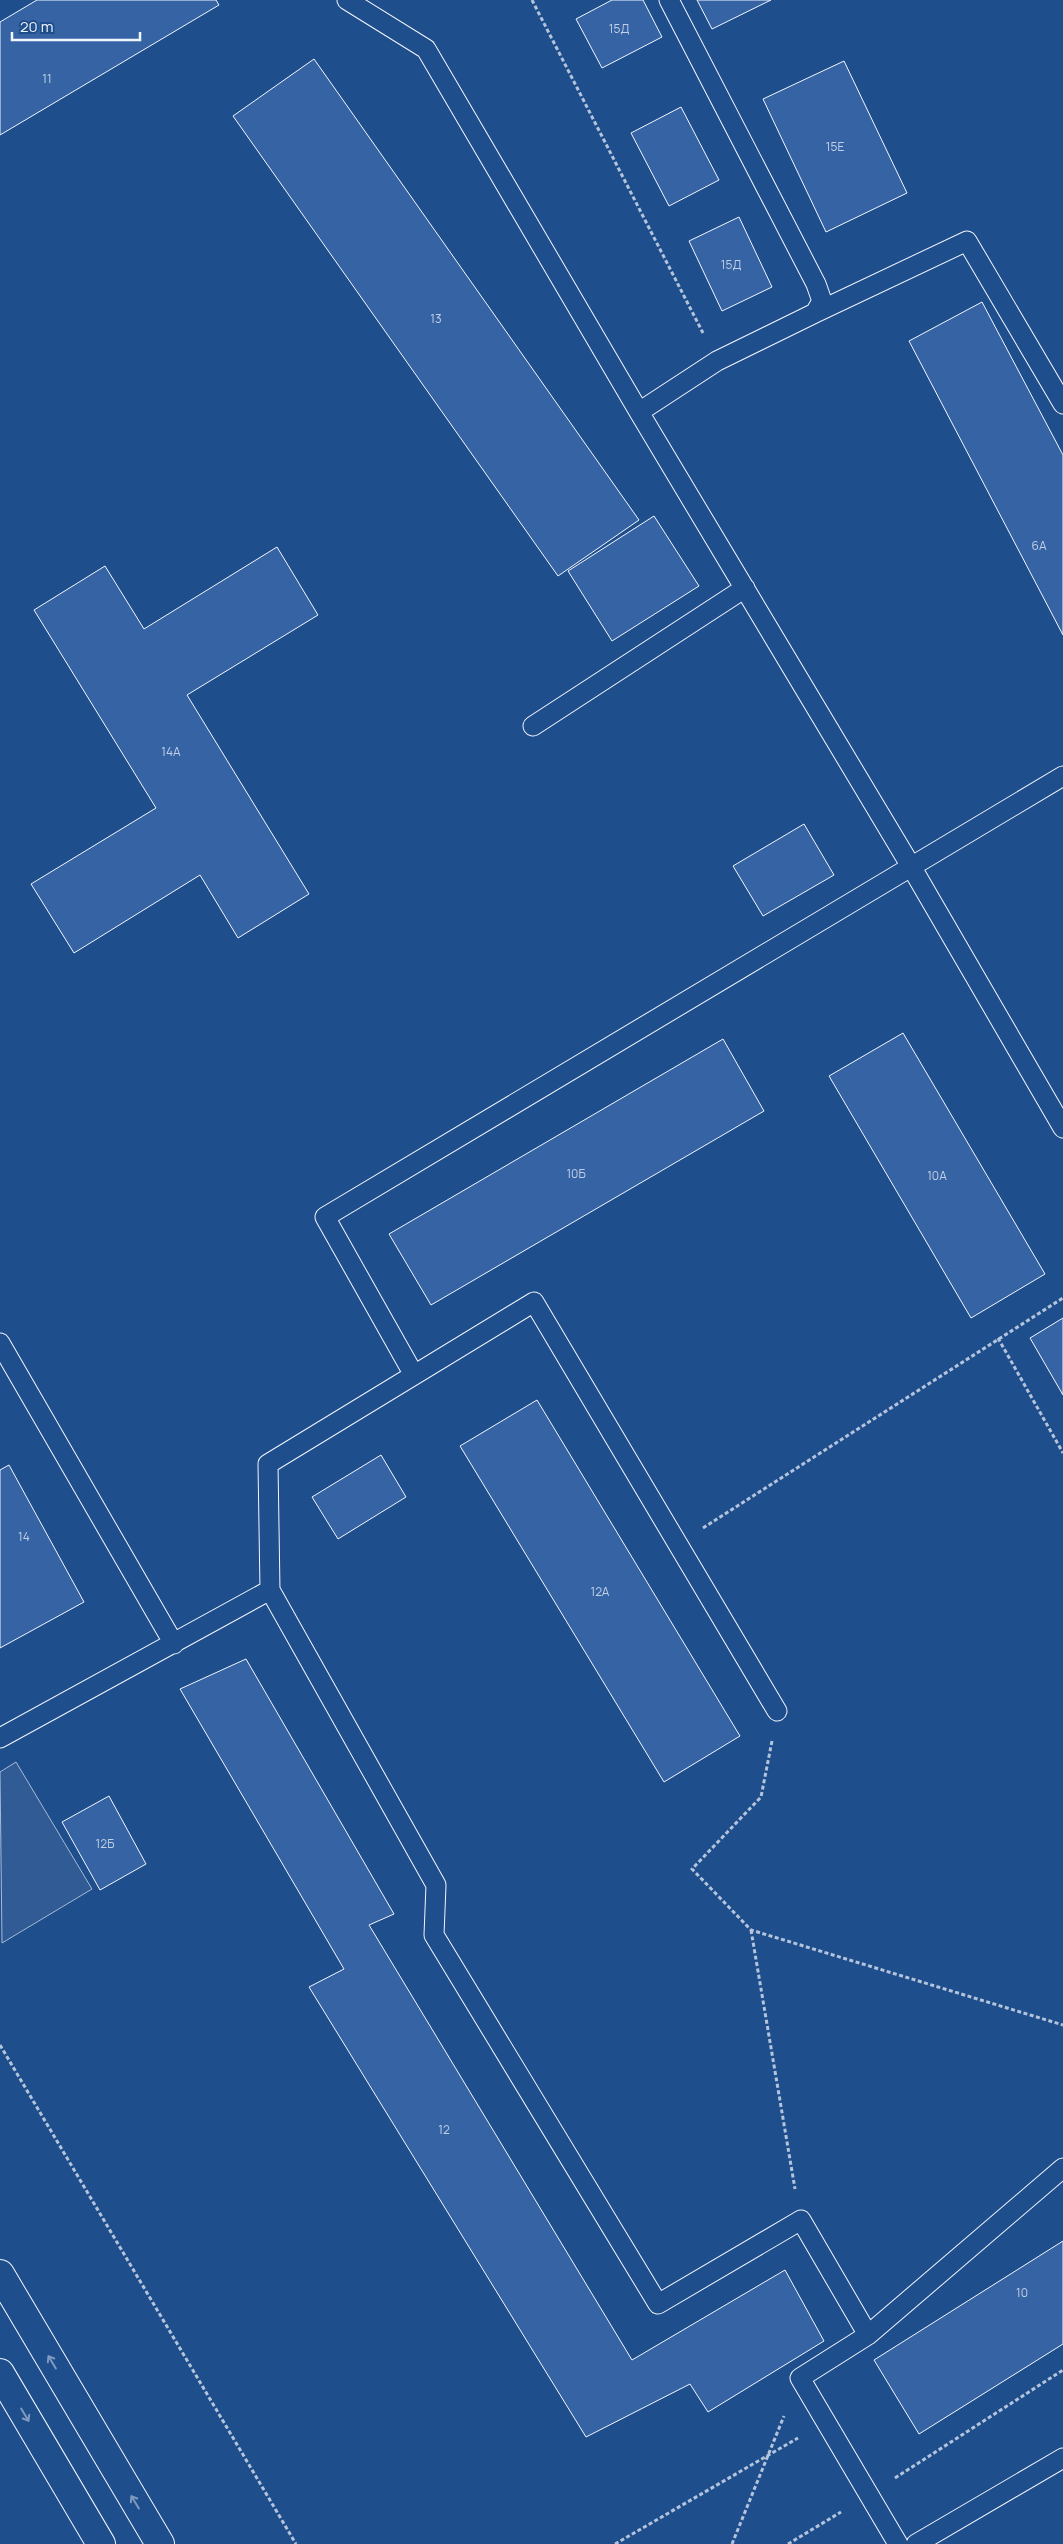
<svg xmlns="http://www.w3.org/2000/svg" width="1063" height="2544" font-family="Manrope,sans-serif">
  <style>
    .built { fill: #305b95; stroke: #a8bbd7 }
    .building { fill: #3563a3; stroke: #f2f6ff }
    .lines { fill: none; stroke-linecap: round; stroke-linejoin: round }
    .service-casing { stroke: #f2f6ff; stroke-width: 21 }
    .secondary-casing { stroke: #f2f6ff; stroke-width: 30 }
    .path { stroke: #b3c4dc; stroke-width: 3; stroke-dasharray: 4 2.5; stroke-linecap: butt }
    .service { stroke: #1f4e8c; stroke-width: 19 }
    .secondary { stroke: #1f4e8c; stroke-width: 28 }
    .oneway { stroke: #7e9ac0 }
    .labels { text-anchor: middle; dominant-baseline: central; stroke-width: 4; stroke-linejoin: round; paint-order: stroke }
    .number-label { font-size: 12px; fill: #c3d1e8 }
  </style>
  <rect width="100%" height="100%" fill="#1f4e8c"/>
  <path class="built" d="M16 1762 92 1889 2 1943 0 1772Z"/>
  <path class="building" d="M37 0H216L219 5 0 135V22Z
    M612 0H643L662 37 602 68 576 19Z
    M697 0H771L712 29Z
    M314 59 639 520 558 576 233 116Z
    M844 61 907 193 826 232 763 99Z
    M681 107 719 180 669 206 631 133Z
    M739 217 772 287 722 311 689 241Z
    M982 302 1063 455V635L909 341Z
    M654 516 699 586 612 641 568 571Z
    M277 547 318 615 187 695 309 894 238 938 200 875 74 953 31 884 156 808 34 610 105 566 144 629Z
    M804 824 834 875 763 916 733 866Z
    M903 1033 1045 1274 971 1318 829 1076Z
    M723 1039 764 1111 431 1305 389 1234Z
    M1063 1318V1395L1030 1338Z
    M537 1400 740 1736 664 1782 460 1446Z
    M381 1455 406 1497 338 1539 312 1497Z
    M9 1465 84 1602 0 1648V1470Z
    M246 1659 394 1914 369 1925 632 2360 785 2270 824 2341 708 2412 690 2384 586 2437 309 1987 344 1969 180 1689Z
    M109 1796 146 1864 100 1890 62 1822Z
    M1063 2241V2344L919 2434 874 2360Z"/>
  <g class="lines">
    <g class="service-casing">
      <path id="service" d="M347 0 426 49 639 412 912 868 1063 1128
        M815 313 967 241 1063 404
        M639 412 717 361 815 313 822 301 816 284 669 0
        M533 726 745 588
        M0 1343 174 1644
        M414 1375 325 1217 1063 776
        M270 1590 268 1464 534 1302 777 1711
        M0 1738 270 1590 436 1885 434 1935 658 2304 801 2220 868 2335
        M898 2544 800 2378 868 2335 1063 2168
        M916 2544 1063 2458"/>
    </g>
    <g class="secondary-casing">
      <path id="secondary" d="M0 2274 160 2544
        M0 2373 101 2544"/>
    </g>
    <path class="path" d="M532 0 703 333
      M998 1338 1063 1453
      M703 1528 1063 1298
      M772 1741 761 1797 692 1869 751 1930 1063 2025
      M751 1930 795 2189
      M0 2045 296 2544
      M895 2478 1063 2370
      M615 2544 798 2438
      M732 2544 784 2416
      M788 2544 841 2512"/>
    <use href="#service" class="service"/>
    <use href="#secondary" class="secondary"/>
  </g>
  <defs><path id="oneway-shaft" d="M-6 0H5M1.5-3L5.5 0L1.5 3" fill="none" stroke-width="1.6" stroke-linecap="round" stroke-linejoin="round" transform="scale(1.25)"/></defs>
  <g class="oneway">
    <use href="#oneway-shaft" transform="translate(52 2362) rotate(-121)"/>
    <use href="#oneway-shaft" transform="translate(25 2415) rotate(59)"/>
    <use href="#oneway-shaft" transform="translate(135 2502) rotate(-121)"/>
  </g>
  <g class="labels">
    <g class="number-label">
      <text x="619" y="28">15Д</text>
      <text x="47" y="78">11</text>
      <text x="835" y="146">15Е</text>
      <text x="731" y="264">15Д</text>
      <text x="436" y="318">13</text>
      <text x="1039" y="545">6А</text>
      <text x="171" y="751">14А</text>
      <text x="576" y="1173">10Б</text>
      <text x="937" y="1175">10А</text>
      <text x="24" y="1536">14</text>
      <text x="600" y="1591">12А</text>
      <text x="105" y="1843">12Б</text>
      <text x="444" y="2129">12</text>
      <text x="1022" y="2292">10</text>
    </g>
  </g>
  <path d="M12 32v8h128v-8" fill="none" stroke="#f2f6ff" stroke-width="2.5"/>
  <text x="20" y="32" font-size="15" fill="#f2f6ff" stroke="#1f4e8c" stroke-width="4" paint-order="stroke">20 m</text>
</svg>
